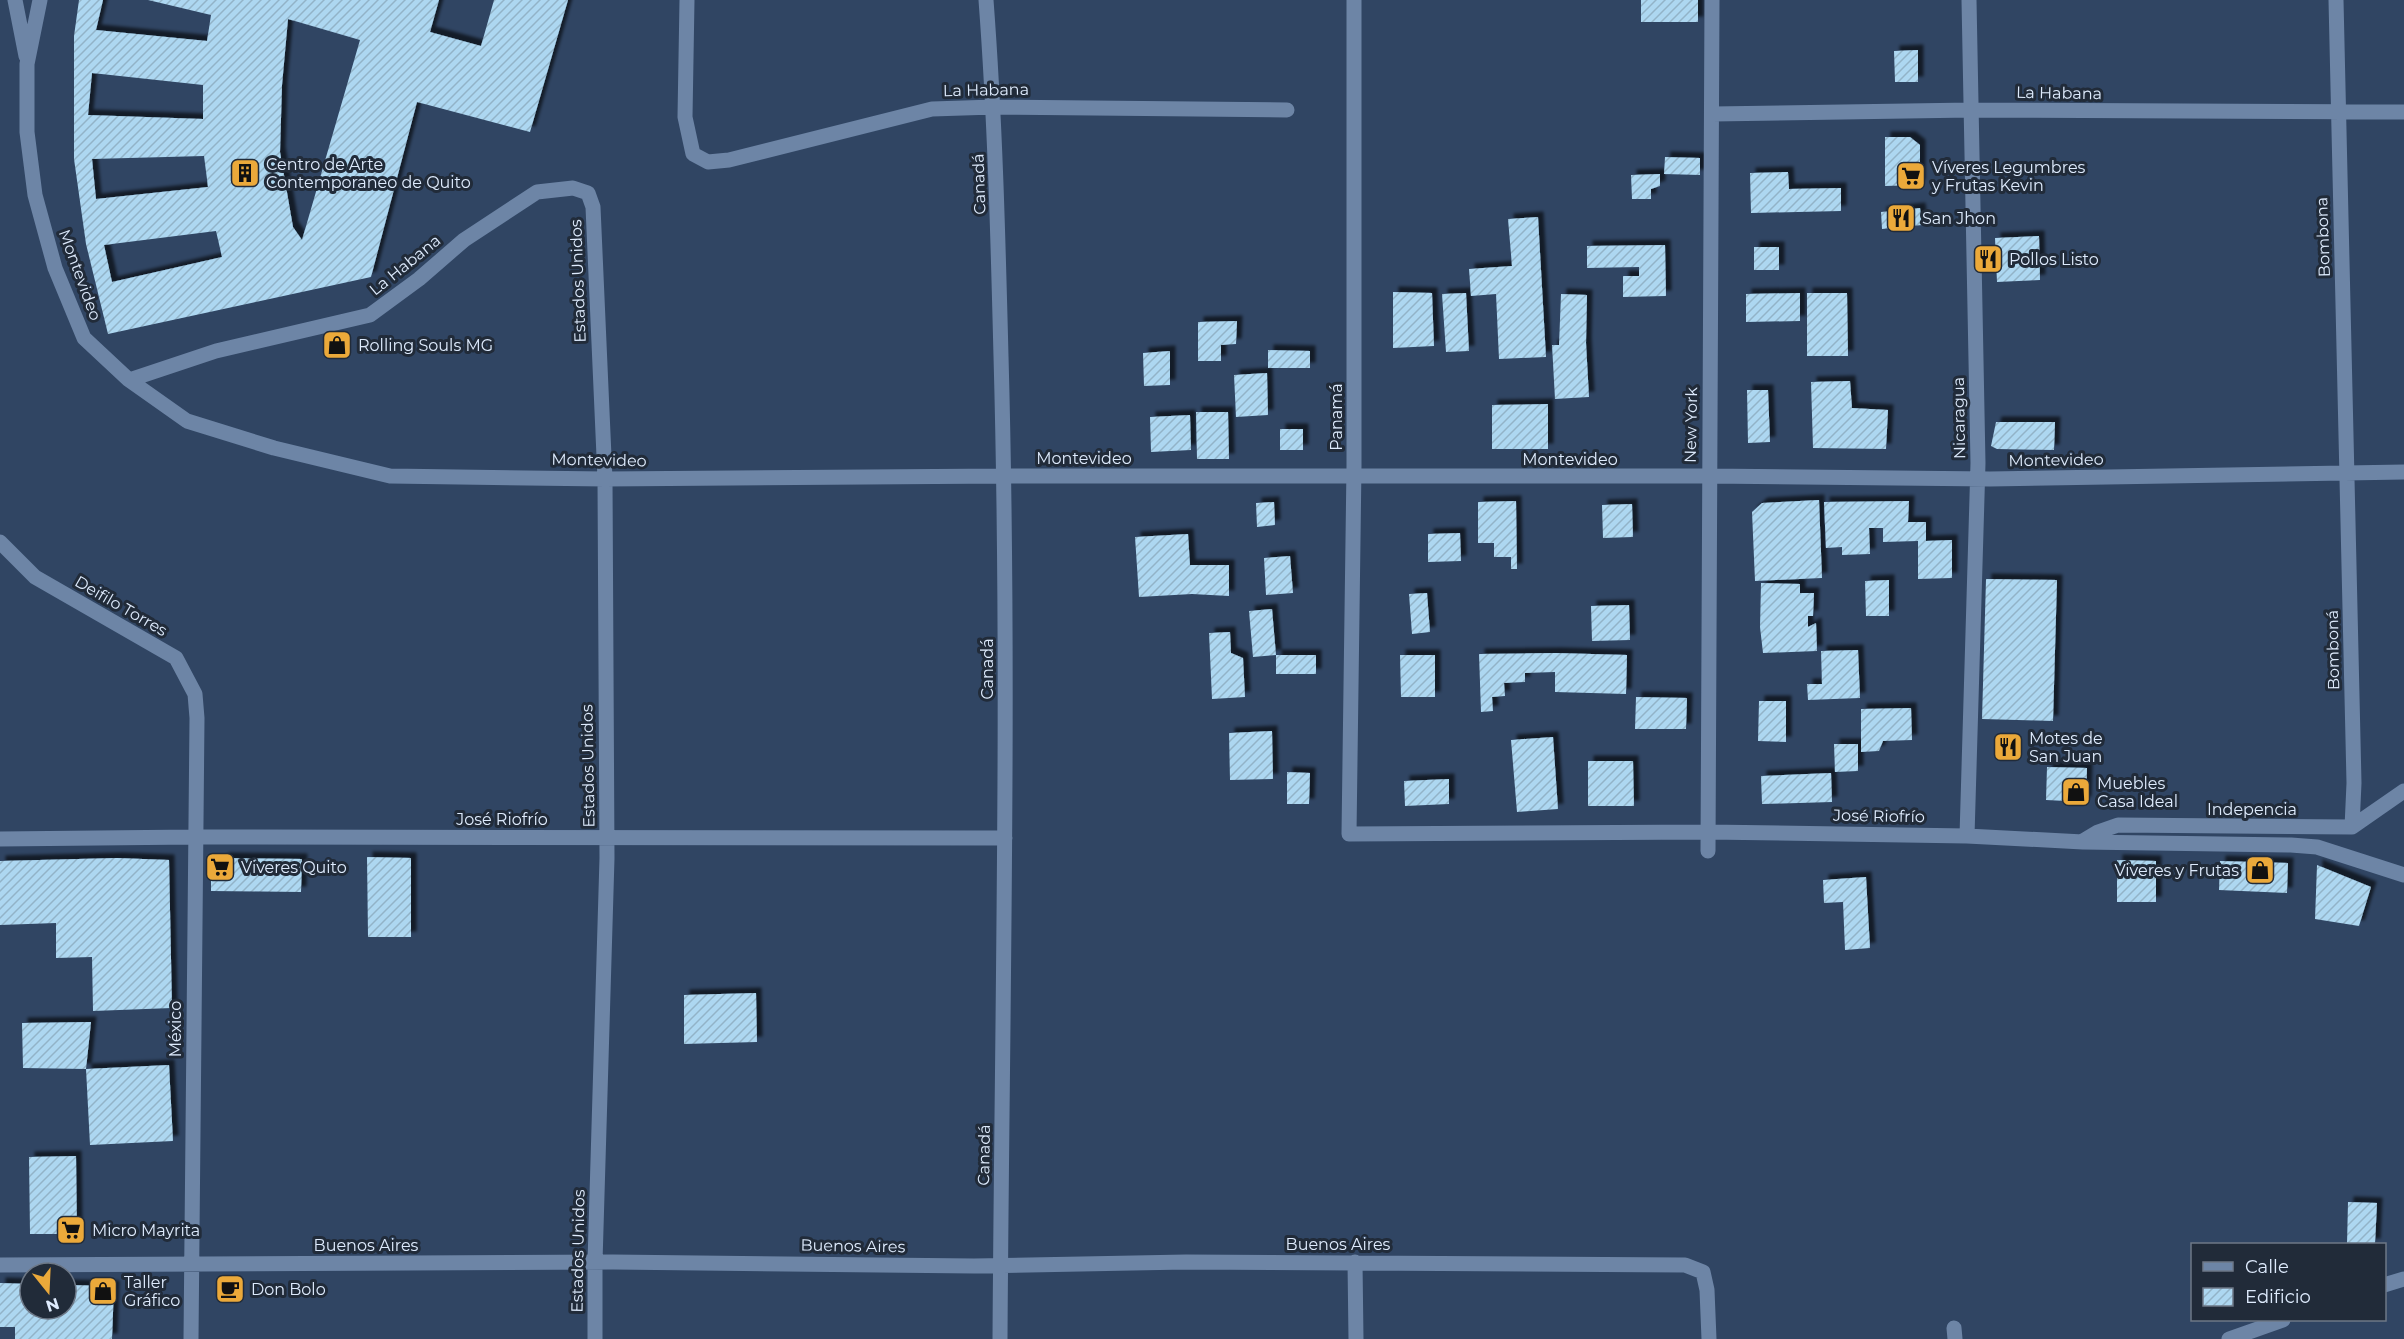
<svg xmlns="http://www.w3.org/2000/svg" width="2404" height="1339" font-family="Montserrat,sans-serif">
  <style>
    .building { fill: url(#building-hatch); fill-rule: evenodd; filter: url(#shadow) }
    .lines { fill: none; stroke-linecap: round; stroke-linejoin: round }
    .street { stroke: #6d85a6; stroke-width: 15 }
    .secondary { stroke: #6d85a6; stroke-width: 15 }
    .labels { text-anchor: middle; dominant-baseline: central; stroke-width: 6; stroke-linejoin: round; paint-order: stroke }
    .street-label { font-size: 16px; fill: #deebfd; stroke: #212b39 }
    .poi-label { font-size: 16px; fill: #deebfd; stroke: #212b39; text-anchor: start }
  </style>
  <defs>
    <pattern id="building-hatch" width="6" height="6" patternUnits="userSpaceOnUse" patternTransform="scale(1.5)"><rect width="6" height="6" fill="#add7f1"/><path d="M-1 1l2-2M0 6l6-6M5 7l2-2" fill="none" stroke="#92b3c8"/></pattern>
    <filter id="shadow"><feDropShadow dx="5.5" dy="-5.5" stdDeviation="1.5" flood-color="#0009"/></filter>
  </defs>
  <rect width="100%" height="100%" fill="#304563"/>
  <path class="building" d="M79 0H103L96 30 207 41 211 15 148 0H439L430 32 481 46 494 0H568L530 132 417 102 371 277 108 334 86 244 74 159V36ZM288 19 360 40 302 240 293 227 280 152 282 85ZM92 73 203 85V119L88 115ZM204 156 208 187 96 199 92 159ZM216 231 222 257 112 282 104 245Z
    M1641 0H1698V22H1641Z
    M1918 50V82H1895L1894 51Z
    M1885 137H1910L1920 145V185L1885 186Z
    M1665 157 1700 158V175L1664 174Z
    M1788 172 1789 189 1841 188V211L1751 213 1750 173Z
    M1660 174V186L1651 189V199H1632L1631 175Z
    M1920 208 1922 225 1882 229 1881 212Z
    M1538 217 1546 357 1499 359 1496 294 1471 296 1469 269 1512 266 1508 219Z
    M2039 236 2040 280 1997 282 1995 238Z
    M1665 245 1666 296 1623 297V276H1639V267L1587 268V246Z
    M1754 247H1779V270H1754Z
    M1393 292 1432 293 1434 346 1393 348Z
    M1466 293 1469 351 1446 352 1442 294Z
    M1800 293V321L1746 322V294Z
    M1807 293H1847L1848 356H1807Z
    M1561 294 1587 295 1586 343 1589 397 1555 399 1552 345H1559Z
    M1237 321 1236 344 1221 345V361H1198V322Z
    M1268 350 1310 351V368H1268Z
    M1170 351V385L1144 386 1143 353Z
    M1267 373 1268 415 1236 417 1234 375Z
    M1850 381 1852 408 1888 410 1886 449 1813 448 1811 382Z
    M1747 390H1768L1770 442 1748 443Z
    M1548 404V449H1492V405Z
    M1196 412H1228L1229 459H1197Z
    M1190 415 1191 450 1151 452 1150 417Z
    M1996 422H2055L2054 450 1997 449 1991 446Z
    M1280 429H1303V450H1280Z
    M1819 500 1822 578 1755 581 1752 512 1762 503Z
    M1516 501 1517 569H1511V557H1494V543H1478V502Z
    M1909 501 1908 522H1926V541L1952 540V578L1918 579V541L1883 542V528H1869L1870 554 1842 555V547L1826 548 1824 502Z
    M1274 502 1275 525 1257 527 1256 503Z
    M1632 504 1633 537 1603 538 1602 505Z
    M1460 533 1461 561 1428 562V534Z
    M1188 534 1190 565H1229V596L1192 594 1139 597 1135 537Z
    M1290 556 1293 593 1266 595 1264 558Z
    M1986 579 2057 580 2053 721 1982 719Z
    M1889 580V616H1866L1865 581Z
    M1761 583 1800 584V593H1814L1813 616H1808V627L1816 623 1817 651 1763 653 1760 627Z
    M1427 593 1430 632 1412 634 1409 594Z
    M1629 605 1630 640 1592 641 1591 606Z
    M1272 609 1276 655 1253 657 1249 611Z
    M1230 632 1231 653 1243 658 1245 697 1212 699 1209 633Z
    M1858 650 1860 698 1808 700 1807 684H1822L1821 651Z
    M1556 653 1627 655 1626 694 1555 692V672L1525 673V682L1504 683 1505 696 1492 697 1493 711 1481 712 1479 654Z
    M1276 655H1316V674H1276Z
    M1400 655H1435V697H1401Z
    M1636 697 1687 698 1686 729H1635Z
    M1759 701H1786V742L1758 741Z
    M1911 708 1912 740 1883 741 1879 751 1861 752V709Z
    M1272 731 1273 779 1230 780 1229 733Z
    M1553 737 1558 809 1517 812 1511 740Z
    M1834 744H1858V771L1835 772Z
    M1588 761H1633L1634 806H1588Z
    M2047 767 2087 768 2086 802 2046 800Z
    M1287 772 1310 773 1309 804H1287Z
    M1831 773 1832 802 1762 804 1761 776Z
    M1449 779V804L1405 806 1404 781Z
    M367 857 411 858V937H368Z
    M117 858 169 860 172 1008 93 1011 92 957 56 958V923L0 925V861Z
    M224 858 302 859 301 892 211 891V869Z
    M2117 860 2156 861V902H2117Z
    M2220 861 2288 863 2287 893 2219 890Z
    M2317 865 2371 887 2359 926 2315 919Z
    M1866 877 1870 948 1845 950 1843 902 1824 903 1823 880Z
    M756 993 757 1042 684 1044V995Z
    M91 1022 86 1069 23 1068 22 1023Z
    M169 1065 173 1141 90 1145 86 1069Z
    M76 1156 77 1234H30L29 1157Z
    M2348 1202 2377 1203 2375 1244H2347Z
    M0 1283 30 1284V1309H66V1285L114 1286 112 1339H15V1327H0Z"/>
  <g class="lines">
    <path class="street" d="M15 0 26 56
      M40 0 27 64V132L35 195 55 268 84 338 129 380 187 421 274 448 390 476 605 479 1004 476H1709L1990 479 2404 472
      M687 0 685 117 693 154 708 162 729 160 932 109 994 107 1287 110
      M986 0C995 119 998 237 1001 356 1010 684 1002 1011 1000 1339
      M1354 0V466L1349 834 1708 832 1967 836 2083 842 2291 845 2317 847 2404 875
      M2336 0 2354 783 2352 827
      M1713 114 1971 110 2404 112
      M129 380 216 351 370 315 419 279 464 240 537 192 573 188 588 193 593 207 605 479 607 858 595 1262V1339
      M0 542 35 577 176 658 195 694 197 718 191 1339
      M2352 827 2404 791
      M1967 836 1978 463 1969 0
      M0 839 195 837 1005 838
      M2083 841 2098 832 2118 825 2352 827
      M1708 851 1712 0
      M1355 1262 1356 1339
      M0 1265 613 1262 974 1266 1186 1262 1685 1265 1703 1272 1707 1290 1709 1339
      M1954 1328 1955 1339"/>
    <path class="secondary" d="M2384 1285 2404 1279
      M2229 1339 2283 1320"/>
  </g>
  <defs>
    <g id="building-square" transform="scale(1.5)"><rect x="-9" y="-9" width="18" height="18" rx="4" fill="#eba93a" stroke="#212b39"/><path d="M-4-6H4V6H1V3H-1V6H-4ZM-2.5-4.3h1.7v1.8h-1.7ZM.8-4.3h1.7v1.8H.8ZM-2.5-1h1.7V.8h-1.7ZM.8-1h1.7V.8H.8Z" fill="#111"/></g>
    <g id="supermarket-square" transform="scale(1.5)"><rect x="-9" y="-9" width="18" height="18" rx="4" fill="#eba93a" stroke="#212b39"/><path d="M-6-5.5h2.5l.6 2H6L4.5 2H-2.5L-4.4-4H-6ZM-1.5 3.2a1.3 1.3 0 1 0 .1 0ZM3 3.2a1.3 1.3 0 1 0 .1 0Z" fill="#111"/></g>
    <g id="restaurant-square" transform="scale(1.5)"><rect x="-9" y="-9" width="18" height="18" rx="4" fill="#eba93a" stroke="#212b39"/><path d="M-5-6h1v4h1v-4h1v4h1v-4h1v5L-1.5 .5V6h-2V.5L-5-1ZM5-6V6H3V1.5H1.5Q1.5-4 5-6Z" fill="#111"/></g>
    <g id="shop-square" transform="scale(1.5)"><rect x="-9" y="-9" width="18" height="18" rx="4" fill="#eba93a" stroke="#212b39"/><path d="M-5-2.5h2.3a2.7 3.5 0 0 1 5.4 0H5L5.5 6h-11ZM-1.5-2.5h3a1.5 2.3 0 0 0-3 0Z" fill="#111"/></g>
    <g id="cafe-square" transform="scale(1.5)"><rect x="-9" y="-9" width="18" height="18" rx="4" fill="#eba93a" stroke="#212b39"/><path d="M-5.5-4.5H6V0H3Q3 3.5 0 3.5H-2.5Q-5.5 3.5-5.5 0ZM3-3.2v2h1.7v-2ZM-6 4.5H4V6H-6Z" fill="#111"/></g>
  </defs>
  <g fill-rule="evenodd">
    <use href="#building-square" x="245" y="173"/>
    <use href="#supermarket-square" x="1911" y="176"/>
    <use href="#restaurant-square" x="1901" y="218"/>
    <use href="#restaurant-square" x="1988" y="259"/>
    <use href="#shop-square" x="337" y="345"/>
    <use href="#restaurant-square" x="2008" y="747"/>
    <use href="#shop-square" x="2076" y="792"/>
    <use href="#supermarket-square" x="220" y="867"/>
    <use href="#shop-square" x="2260" y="870"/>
    <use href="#supermarket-square" x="71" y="1230"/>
    <use href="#cafe-square" x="230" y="1289"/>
    <use href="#shop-square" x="103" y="1291"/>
  </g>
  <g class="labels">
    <g class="street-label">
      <text transform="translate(986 90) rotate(-1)">La Habana</text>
      <text transform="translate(2059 93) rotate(1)">La Habana</text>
      <text transform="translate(979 184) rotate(-92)">Canadá</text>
      <text transform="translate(2323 237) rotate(-92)">Bombona</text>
      <text transform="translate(405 265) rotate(-39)">La Habana</text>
      <text transform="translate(80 275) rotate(70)">Montevideo</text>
      <text transform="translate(578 281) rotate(-92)">Estados Unidos</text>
      <text transform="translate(1336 417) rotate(-90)">Panamá</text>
      <text transform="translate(1959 418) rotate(-91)">Nicaragua</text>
      <text transform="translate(1691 425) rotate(-89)">New York</text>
      <text x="1084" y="458">Montevideo</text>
      <text x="1570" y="459">Montevideo</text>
      <text transform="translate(599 460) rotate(1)">Montevideo</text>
      <text transform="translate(2056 460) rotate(-1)">Montevideo</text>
      <text transform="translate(121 606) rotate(30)">Deifilo Torres</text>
      <text transform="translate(2333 650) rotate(-91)">Bomboná</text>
      <text transform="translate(987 669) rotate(-90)">Canadá</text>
      <text transform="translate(588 766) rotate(-91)">Estados Unidos</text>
      <text x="2252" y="809">Indepencia</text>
      <text transform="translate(1879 816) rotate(1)">José Riofrío</text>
      <text x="502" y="819">José Riofrío</text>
      <text transform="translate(175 1029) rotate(-90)">México</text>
      <text transform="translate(984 1155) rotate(-89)">Canadá</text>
      <text x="1338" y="1244">Buenos Aires</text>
      <text x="366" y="1245">Buenos Aires</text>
      <text transform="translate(853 1246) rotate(1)">Buenos Aires</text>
      <text transform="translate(578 1251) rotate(-89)">Estados Unidos</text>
    </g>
    <g class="poi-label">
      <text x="266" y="164">Centro de Arte<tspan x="266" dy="18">Contemporaneo de Quito</tspan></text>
      <text x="1932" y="167">Víveres Legumbres<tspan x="1932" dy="18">y Frutas Kevin</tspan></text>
      <text x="1922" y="218">San Jhon</text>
      <text x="2009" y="259">Pollos Listo</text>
      <text x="358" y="345">Rolling Souls MG</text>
      <text x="2029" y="738">Motes de<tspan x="2029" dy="18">San Juan</tspan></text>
      <text x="2097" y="783">Muebles<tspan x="2097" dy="18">Casa Ideal</tspan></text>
      <text x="241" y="867">Viveres Quito</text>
      <text x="2239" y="870" text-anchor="end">Viveres y Frutas</text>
      <text x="92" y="1230">Micro Mayrita</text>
      <text x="124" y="1282">Taller<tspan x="124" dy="18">Gráfico</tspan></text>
      <text x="251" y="1289">Don Bolo</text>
    </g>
  </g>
  <rect x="2191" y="1243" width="195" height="78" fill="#212b39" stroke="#6d7887" stroke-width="1.5"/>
  <rect x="2203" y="1262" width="30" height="9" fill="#6d85a6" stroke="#6d7887" stroke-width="1.5"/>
  <text x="2245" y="1273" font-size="18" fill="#deebfd">Calle</text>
  <rect x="2203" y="1288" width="30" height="18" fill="url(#building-hatch)" stroke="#6d7887" stroke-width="1.5"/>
  <text x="2245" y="1303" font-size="18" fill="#deebfd">Edificio</text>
  <g transform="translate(48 1291) rotate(162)"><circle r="28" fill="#212b39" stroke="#6d7887" stroke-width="1.5"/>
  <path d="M0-4.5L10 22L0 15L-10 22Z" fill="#eba93a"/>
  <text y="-9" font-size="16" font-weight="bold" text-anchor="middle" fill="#deebfd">N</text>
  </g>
</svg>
